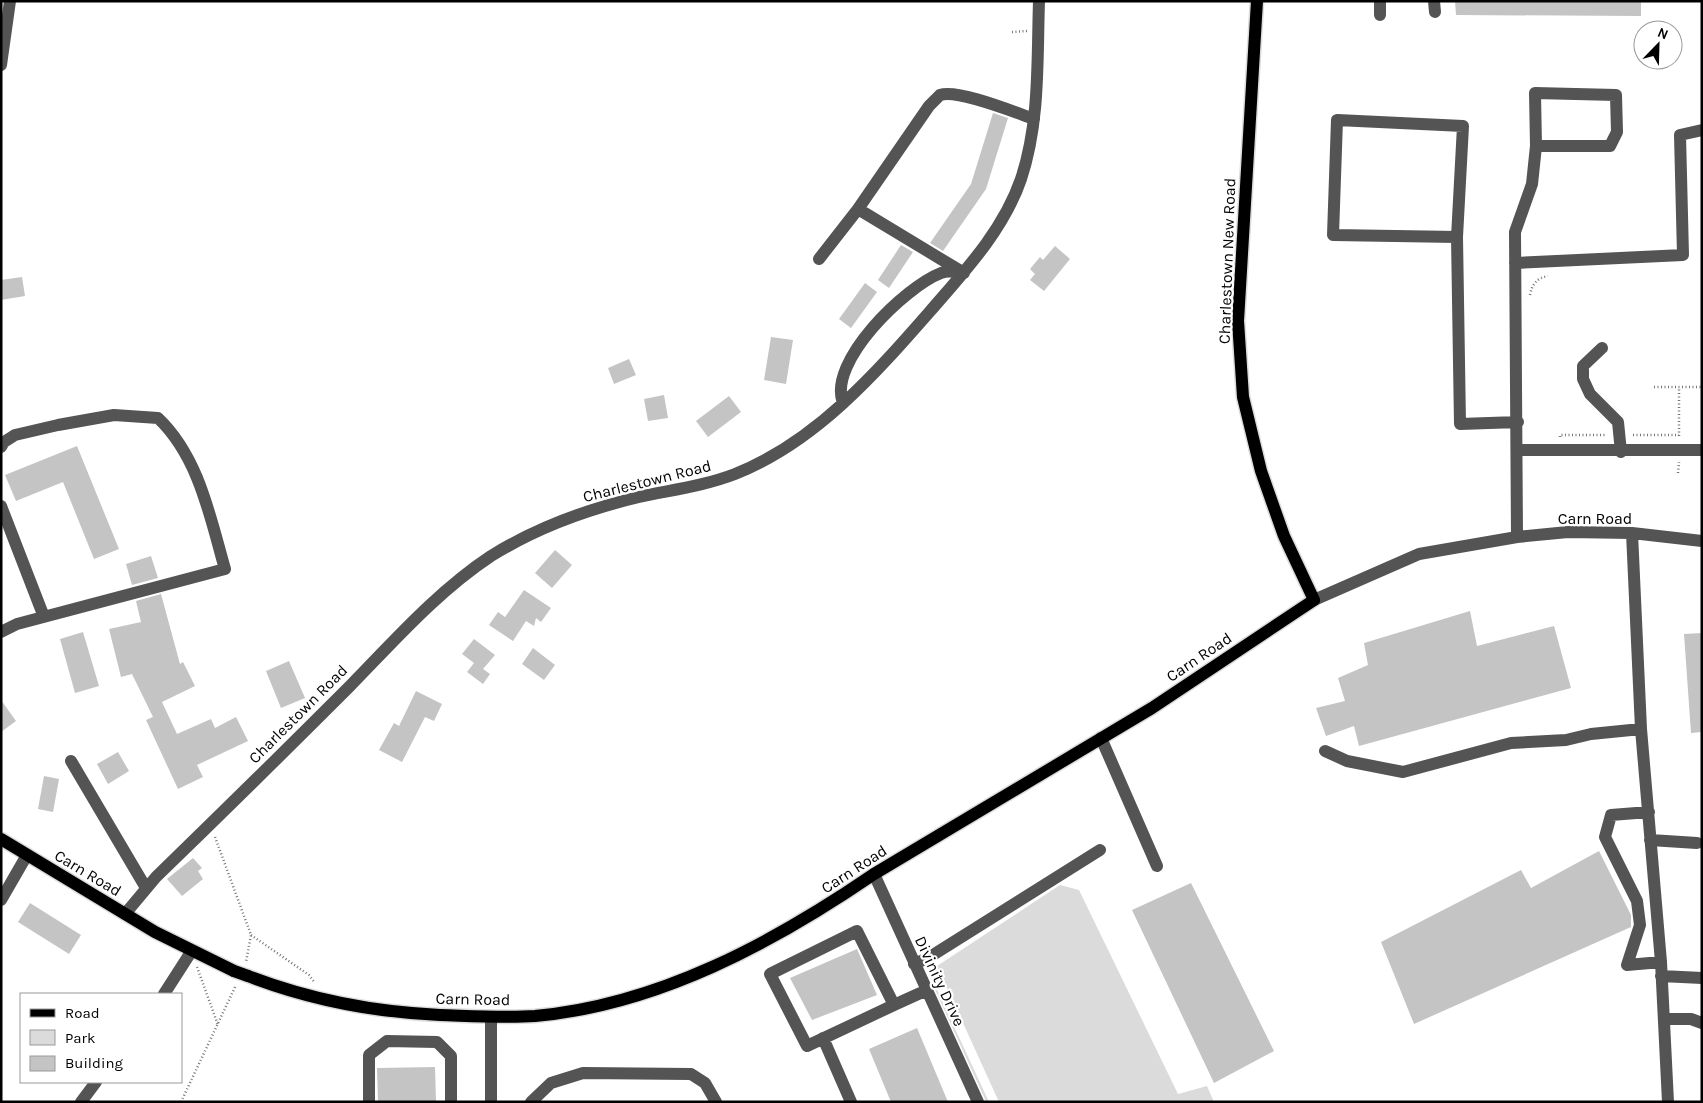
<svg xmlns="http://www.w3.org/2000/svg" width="1703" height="1103" font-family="Karla,sans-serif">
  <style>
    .green { fill: #dbdbdb }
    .building { fill: #c4c4c4 }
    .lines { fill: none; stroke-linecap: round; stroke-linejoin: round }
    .major-casing { stroke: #dbdbdb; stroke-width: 15 }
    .path { stroke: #767676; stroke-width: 2.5; stroke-dasharray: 1 2.5; stroke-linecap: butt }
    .minor { stroke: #545454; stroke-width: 12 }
    .major { stroke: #000; stroke-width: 12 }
    .major-bridge-casing { stroke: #dbdbdb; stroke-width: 15; stroke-linecap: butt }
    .major-bridge { stroke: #000; stroke-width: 12 }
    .labels { text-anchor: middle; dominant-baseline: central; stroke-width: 4.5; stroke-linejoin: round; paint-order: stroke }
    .street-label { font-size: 16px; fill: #000; stroke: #fff }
  </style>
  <rect width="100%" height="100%" fill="#fff"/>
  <path class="green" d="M1060 885 1079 890 1178 1094 1207 1086 1214 1102H999L937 966Z
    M933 981 989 1102H986L984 1097 932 983Z"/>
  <path class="building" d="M1455 1H1641V16L1456 15Z
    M993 113 1008 118 986 189 943 251 930 243 971 184Z
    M901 245 913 252 889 288 878 280Z
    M1055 246 1070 259 1044 291 1030 280 1035 274 1030 269 1040 257 1043 260Z
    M22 277 25 296 1 300V280Z
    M865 283 877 292 851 328 839 319Z
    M771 337 793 340 786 384 764 380Z
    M629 359 636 375 614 384 608 368Z
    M664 395 668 418 648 421 644 399Z
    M729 396 741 412 708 437 696 421Z
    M77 446 119 549 94 559 63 482 16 501 5 475Z
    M555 550 572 565 552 588 535 573Z
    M151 556 158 578 132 585 126 564Z
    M524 590 551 608 541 622 536 618 534 626 526 621 513 641 489 625 498 612 505 617Z
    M161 594 180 664 183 662 195 686 162 702 177 734 211 719 215 728 236 717 248 741 197 765 203 777 178 789 146 720 153 717 132 674 121 677 109 629 141 622 136 601Z
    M1470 611 1477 646 1554 626 1571 688 1359 746 1354 726 1326 736 1316 708 1345 701 1338 678 1368 665 1364 643Z
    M83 632 99 686 75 693 60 639Z
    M1702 633V732L1691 733 1684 634Z
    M474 639 495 655 483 669 490 674 483 684 467 672 474 663 462 654Z
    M533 648 555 665 544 680 522 664Z
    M289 661 305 698 281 708 266 671Z
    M416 691 442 704 434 721 425 717 402 762 379 750 394 723 399 726Z
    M1 700 16 721 1 732Z
    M118 752 129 771 108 784 97 764Z
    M44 776 59 779 53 812 38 809Z
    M1599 851 1631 915V927L1414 1024 1381 942 1521 870 1531 888Z
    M193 858 202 868 198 871 203 879 182 896 167 879Z
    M1191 883 1274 1051 1214 1083 1132 910Z
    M30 903 81 935 69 954 18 922Z
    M857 949 877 995 812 1020 790 978Z
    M917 1028 948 1102H891L869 1049Z
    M435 1067 436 1102H378L377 1068Z"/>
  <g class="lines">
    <g class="major-casing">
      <path id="major" d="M1 839 155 932 234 971
        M248 976C310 1000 373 1012 440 1015 472 1016 503 1018 535 1016 658 1005 773 943 874 874L1152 708 1314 600 1284 536 1261 471 1243 397 1238 321 1257 1"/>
    </g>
    <path class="path" d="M1012 32 1027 31
      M1530 295C1532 284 1537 278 1548 276
      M1654 387H1702
      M1633 435H1679
      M1679 436V387
      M1560 437V435H1607
      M1678 473 1679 462
      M215 837 251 935 246 962
      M251 935 309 975 315 983
      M197 967 218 1025
      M181 1102 236 985"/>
    <path class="minor" d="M1434 1 1435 12
      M1380 15V1
      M1 65 10 1
      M858 209 959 270
      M1457 237 1463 126 1337 120 1333 235 1457 237 1460 424 1518 422
      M819 259 858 209 929 106 940 95C958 89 1014 112 1034 119
      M1515 263 1683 255 1680 135 1702 130
      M1602 348 1583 366V379L1590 394 1618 422 1621 452
      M843 403C827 362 905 287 941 273 948 270 956 272 964 273
      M1 447 4 442 15 435 58 425 114 415 158 418C199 457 210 517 225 569L17 624 1 632
      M1518 450H1702
      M1 506 44 617
      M1632 533 1641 729 1661 962 1668 1102
      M1517 537 1515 232 1532 184 1536 146 1535 93 1616 95 1617 132 1610 146H1536
      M1314 600 1419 554 1517 537 1568 532 1632 533 1702 541
      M1101 738 1157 866
      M1325 751 1347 761 1403 772 1511 743 1566 740 1591 734 1641 729
      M71 761 146 888
      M1649 812 1611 815 1605 837 1637 901 1640 925 1627 965 1661 962
      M1650 840 1697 843
      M874 874 978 1102
      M1 900 27 855
      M125 914 156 877C221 814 286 750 350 686 394 641 438 591 491 556 536 528 588 509 639 497 671 490 704 486 735 474 816 442 876 373 932 309 966 270 1004 229 1021 179 1040 122 1037 61 1039 1
      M914 964 928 958 1100 850
      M1661 976 1702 978
      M164 994 191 952
      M894 1005 807 1046 770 974 857 931 894 1005 927 990
      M491 1017V1102
      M1664 1019H1691L1702 1023
      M823 1038 851 1102
      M81 1102 96 1082
      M369 1102V1055L387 1041 437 1042 451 1056V1102
      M531 1102 551 1083 583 1073 691 1074 705 1083 716 1102"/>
    <use href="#major" class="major"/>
    <g class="major-bridge-casing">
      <path id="major-bridge" d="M234 971 248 976"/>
    </g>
    <use href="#major-bridge" class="major-bridge"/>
  </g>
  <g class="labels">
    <g class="street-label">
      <text transform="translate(1227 261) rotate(-88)">Charlestown New Road</text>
      <text transform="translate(647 481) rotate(-14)">Charlestown Road</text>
      <text x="1595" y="518">Carn Road</text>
      <text transform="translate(1199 657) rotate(-34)">Carn Road</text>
      <text transform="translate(298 714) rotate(-45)">Charlestown Road</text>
      <text transform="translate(854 869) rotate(-33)">Carn Road</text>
      <text transform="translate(88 873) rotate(31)">Carn Road</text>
      <text transform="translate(940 981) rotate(65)">Divinity Drive</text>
      <text transform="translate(473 999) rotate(1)">Carn Road</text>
    </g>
  </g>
  <rect width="1703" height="1103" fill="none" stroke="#000000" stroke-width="5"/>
  <rect x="20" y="993" width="162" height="90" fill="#ffffff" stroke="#999999"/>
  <rect x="30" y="1009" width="25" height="8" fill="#000000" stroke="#999999"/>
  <text x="65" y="1018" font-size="15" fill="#000000">Road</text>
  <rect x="30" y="1030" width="25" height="15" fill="#dbdbdb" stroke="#999999"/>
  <text x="65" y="1043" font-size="15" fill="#000000">Park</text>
  <rect x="30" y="1056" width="25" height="15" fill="#c4c4c4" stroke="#999999"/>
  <text x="65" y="1068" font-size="15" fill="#000000">Building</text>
  <g transform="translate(1658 45) rotate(23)"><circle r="24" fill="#ffffff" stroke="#999999"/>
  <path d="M0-4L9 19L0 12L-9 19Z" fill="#000000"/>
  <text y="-8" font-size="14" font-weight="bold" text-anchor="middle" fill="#000000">N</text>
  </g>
</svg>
